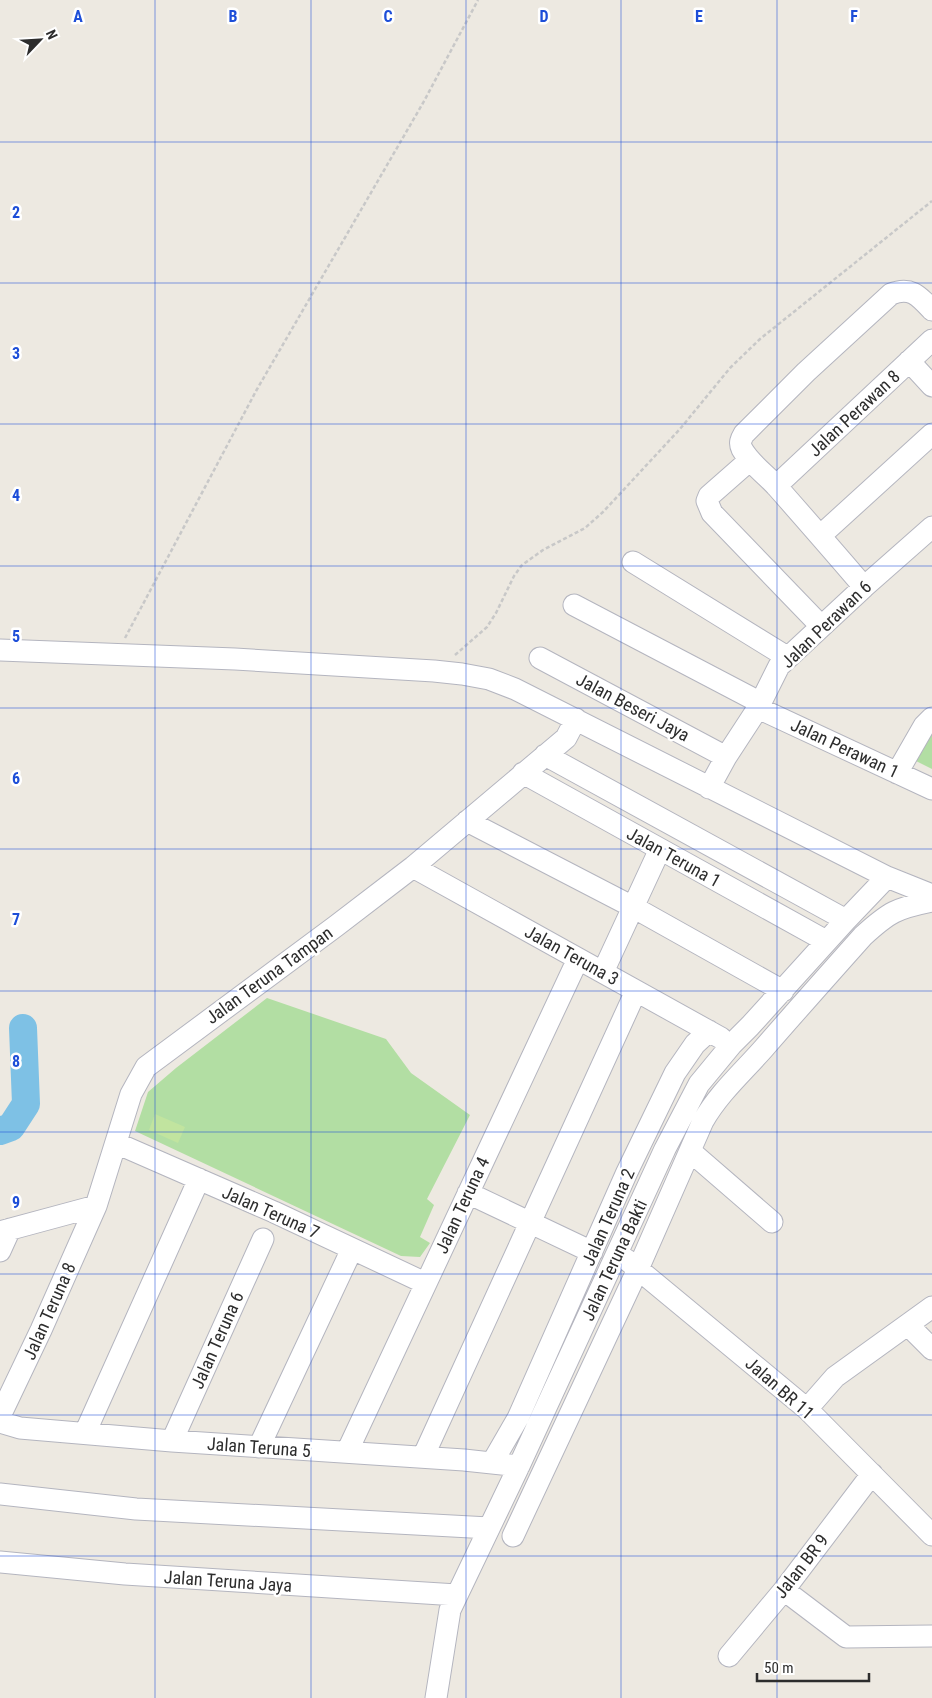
<svg xmlns="http://www.w3.org/2000/svg" width="932" height="1698" font-family="'Roboto Condensed',sans-serif">
  <style>
    .green { fill: #b2dea3 }
    .pitch { fill: #c1e49f }
    .lines { fill: none; stroke-linecap: round; stroke-linejoin: round }
    .river { stroke: #7ec1e5; stroke-width: 28 }
    .minor-casing { stroke: #b4b5bf; stroke-width: 23 }
    .path { stroke: #c8c8c8; stroke-width: 2.5; stroke-dasharray: 4 2.5; stroke-linecap: butt }
    .minor { stroke: #fff; stroke-width: 21 }
    .grid { fill: none; stroke: #1d4ed8; stroke-width: 1; stroke-opacity: 0.55 }
    .labels { text-anchor: middle; dominant-baseline: central; stroke-width: 5; stroke-linejoin: round; paint-order: stroke }
    .street-label { font-size: 18px; fill: #2d2d2d; stroke: #fff }
    .grid-label { font-size: 16px; text-anchor: middle; font-weight: bold; fill: #1d4ed8; stroke: #fff; stroke-width: 5; stroke-linejoin: round; paint-order: stroke }
  </style>
  <rect width="100%" height="100%" fill="#ede9e1"/>
  <path class="green" d="M932 732V769L914 760Z
    M267 998 386 1039 411 1073 470 1115 427 1199 434 1205 420 1237 430 1243 420 1257 401 1256 135 1131 148 1092 176 1068Z"/>
  <path class="pitch" d="M155 1114 185 1127 178 1143 149 1130Z"/>
  <g class="lines">
    <path class="river" d="M0 1131 11 1127 26 1104 23 1028"/>
    <g class="minor-casing">
      <path id="minor" d="M909 361 932 386
        M750 460 709 496 707 501 712 513 821 626
        M776 486 932 340
        M820 536 932 434
        M633 562 787 657
        M864 587C836 554 807 521 778 488 767 475 750 464 742 449 739 443 741 439 744 434L806 372 891 294C911 286 919 296 932 310
        M574 605 761 703
        M0 650 235 659 434 671 462 674 489 679 515 689 887 877 932 895
        M540 658 726 757
        M758 708 932 789
        M545 755 846 920
        M523 773 826 941
        M897 773 924 726 932 718
        M709 788 726 757 758 708 779 666 864 587 932 527
        M467 821 633 907 783 991
        M413 867 721 1038
        M603 972 660 849
        M116 1143 274 1212 425 1283
        M690 1151 772 1222
        M468 1193 592 1252
        M0 1232 96 1206 131 1094 146 1067 336 926 413 867 566 738 576 719
        M0 1251 10 1229
        M627 1260 807 1409 932 1535
        M908 1325 932 1349
        M807 1409 835 1377 932 1307
        M0 1416 41 1330 96 1206
        M0 1422 20 1428 172 1441 464 1460 519 1466
        M85 1433 199 1179
        M172 1441 263 1239
        M259 1447 352 1249
        M347 1452 578 959
        M423 1457 636 991
        M492 1463 518 1418 627 1172 675 1073 695 1044 709 1031
        M0 1494 136 1509 489 1528
        M513 1536 638 1269 703 1121C719 1093 743 1072 764 1048 797 1010 830 973 863 936 889 912 897 908 932 901
        M0 1562 125 1574 457 1595
        M784 1590 846 1637 932 1636
        M729 1656 784 1590 872 1474
        M436 1698 450 1610 519 1466 665 1149 699 1084 732 1044 750 1026 846 920 887 877"/>
    </g>
    <path class="path" d="M125 638 256 391 423 103 478 0
      M455 655 487 627 496 613 514 576 522 565 543 550 585 528 603 512 680 429 730 368 760 339 932 201"/>
    <use href="#minor" class="minor"/>
  </g>
  <path class="grid" d="M155 0V1698M311 0V1698M466 0V1698M621 0V1698M777 0V1698M0 142H932M0 283H932M0 424H932M0 566H932M0 708H932M0 849H932M0 991H932M0 1132H932M0 1274H932M0 1415H932M0 1556H932"/>
  <g class="labels">
    <g class="street-label">
      <text transform="translate(854 413) rotate(-43)">Jalan Perawan 8</text>
      <text transform="translate(826 624) rotate(-44)">Jalan Perawan 6</text>
      <text transform="translate(633 707) rotate(28)">Jalan Beseri Jaya</text>
      <text transform="translate(845 748) rotate(25)">Jalan Perawan 1</text>
      <text transform="translate(674 857) rotate(29)">Jalan Teruna 1</text>
      <text transform="translate(572 955) rotate(29)">Jalan Teruna 3</text>
      <text transform="translate(269 975) rotate(-36)">Jalan Teruna Tampan</text>
      <text transform="translate(462 1205) rotate(-65)">Jalan Teruna 4</text>
      <text transform="translate(271 1212) rotate(24)">Jalan Teruna 7</text>
      <text transform="translate(608 1217) rotate(-66)">Jalan Teruna 2</text>
      <text transform="translate(614 1260) rotate(-65)">Jalan Teruna Bakti</text>
      <text transform="translate(49 1311) rotate(-66)">Jalan Teruna 8</text>
      <text transform="translate(217 1340) rotate(-66)">Jalan Teruna 6</text>
      <text transform="translate(780 1388) rotate(41)">Jalan BR 11</text>
      <text transform="translate(259 1447) rotate(4)">Jalan Teruna 5</text>
      <text transform="translate(801 1566) rotate(-52)">Jalan BR 9</text>
      <text transform="translate(228 1581) rotate(4)">Jalan Teruna Jaya</text>
    </g>
  </g>
  <g class="grid-label">
    <text x="78" y="22">A</text>
    <text x="233" y="22">B</text>
    <text x="388" y="22">C</text>
    <text x="544" y="22">D</text>
    <text x="699" y="22">E</text>
    <text x="854" y="22">F</text>
    <text x="16" y="218">2</text>
    <text x="16" y="359">3</text>
    <text x="16" y="501">4</text>
    <text x="16" y="642">5</text>
    <text x="16" y="784">6</text>
    <text x="16" y="925">7</text>
    <text x="16" y="1067">8</text>
    <text x="16" y="1208">9</text>
  </g>
  <g transform="translate(40 40) rotate(65)" stroke="#ffffff" stroke-width="4" paint-order="stroke">
  <path d="M0-4L9 19L0 12L-9 19Z" fill="#2d2d2d"/>
  <text y="-8" font-size="14" font-weight="bold" text-anchor="middle" fill="#2d2d2d">N</text>
  </g>
  <path d="M757 1673v8h112v-8" fill="none" stroke="#2d2d2d" stroke-width="2.5"/>
  <text x="764" y="1673" font-size="15" fill="#2d2d2d" stroke="#ffffff" stroke-width="4" paint-order="stroke">50 m</text>
</svg>
